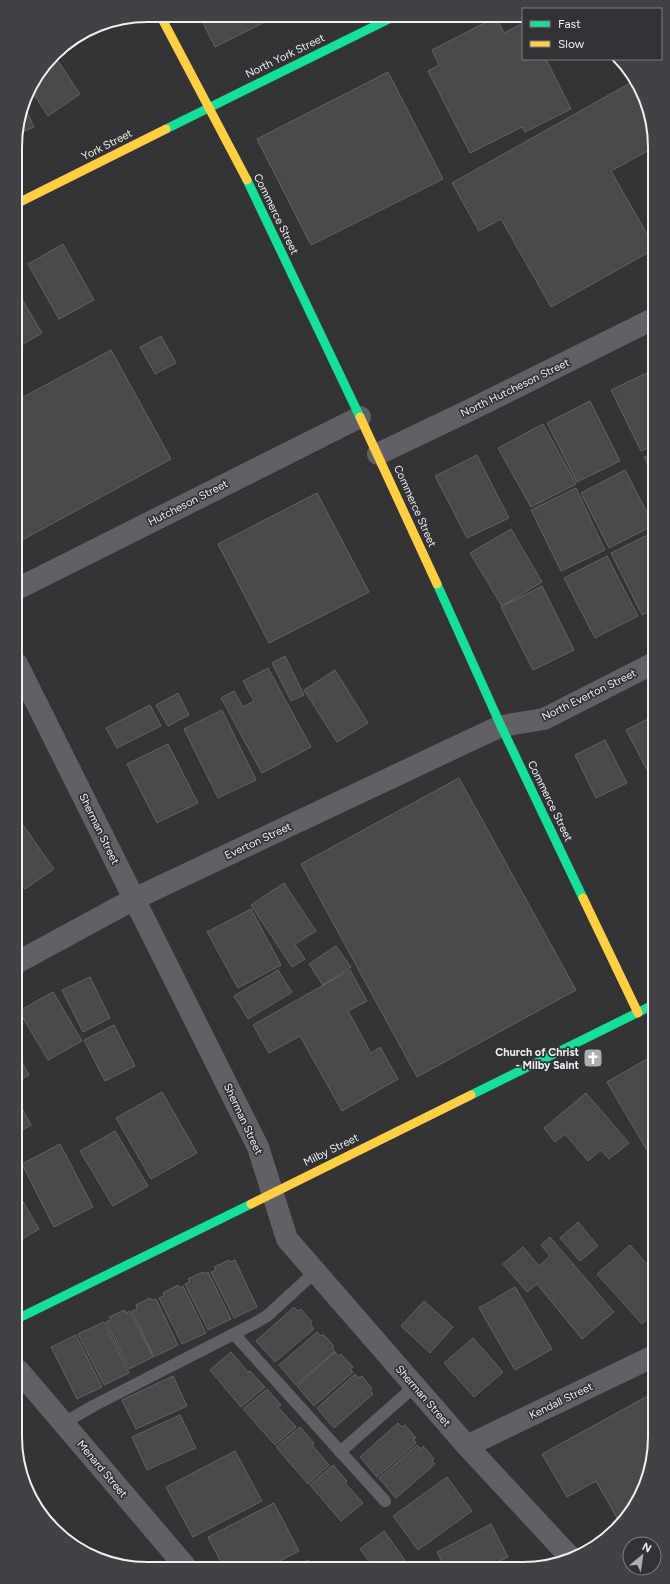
<svg xmlns="http://www.w3.org/2000/svg" width="670" height="1584" font-family="Figtree,sans-serif">
  <style>
    .building { fill: #49484a; stroke: #636364 }
    .lines { fill: none; stroke-linecap: round; stroke-linejoin: round }
    .lane { stroke: #626067; stroke-width: 12 }
    .street { stroke: #626067; stroke-width: 22 }
    .fast { stroke: #16e098; stroke-width: 9 }
    .slow { stroke: #ffcf43; stroke-width: 9 }
    .labels { text-anchor: middle; dominant-baseline: central; stroke-width: 3.5; stroke-linejoin: round; paint-order: stroke }
    .street-label { font-size: 11px; fill: #f0eff2; stroke: #333236 }
    .poi-label { font-size: 11px; font-weight: bold; fill: #f0eff2; stroke: #333236; text-anchor: end }
    .rim { fill: none; stroke: #f0eff2; stroke-width: 2 }
  </style>
  <rect width="100%" height="100%" fill="#343335"/>
  <path class="building" d="M199 15 271 16 273 18 215 47Z
    M496 17 504 33 523 23V59H546L571 109 525 132 522 127 470 153 428 71 439 65 432 50Z
    M54 55 80 94 48 116 30 88Z
    M388 72 443 179 311 245 257 139Z
    M632 82 651 113V149L611 171 651 241V251L551 307 501 219 479 231 452 183Z
    M24 106 34 127 16 135Z
    M63 244 94 300 59 319 28 264Z
    M16 289 42 333 16 348Z
    M161 336 176 363 155 374 140 347Z
    M111 350 171 459 24 539 17 526 16 401Z
    M651 371 652 446 641 451 611 390Z
    M590 401 620 461 577 482 547 423Z
    M543 424 576 484 531 507 498 448Z
    M652 454V473L644 457Z
    M477 455 509 518 467 538 435 476Z
    M625 470 652 522V526L609 548 581 493Z
    M576 488 605 550 561 571 531 510Z
    M317 493 369 592 269 643 218 544Z
    M511 529 542 582 502 606 470 553Z
    M652 533V610L642 615 611 553Z
    M607 556 638 616 595 638 564 578Z
    M542 586 574 650 533 670 501 607Z
    M285 656 304 695 291 701 272 663Z
    M268 668 311 747 262 773 221 698 234 691 243 707 254 701 243 681Z
    M335 670 368 723 337 742 304 690Z
    M178 693 189 715 168 726 156 705Z
    M150 705 161 726 117 748 106 728Z
    M222 710 256 780 218 798 184 729Z
    M652 717 653 781 626 730Z
    M605 740 627 783 596 798 575 755Z
    M168 744 198 803 157 823 127 764Z
    M459 778 576 990 417 1077 301 864Z
    M23 825 54 869 25 889 18 880 17 829Z
    M284 883 316 931 295 944 305 959 292 967 251 905Z
    M251 909 281 965 238 988 207 932Z
    M336 946 351 967 323 985 309 964Z
    M278 970 292 992 248 1019 234 996Z
    M350 970 367 1001 348 1011 371 1053 380 1047 398 1079 342 1111 300 1036 269 1053 253 1025Z
    M90 977 110 1018 83 1032 62 990Z
    M53 992 82 1041 48 1060 19 1011Z
    M114 1025 135 1066 105 1081 84 1040Z
    M18 1055 29 1075 18 1081Z
    M654 1055V1162L607 1082Z
    M162 1092 197 1153 151 1179 116 1118Z
    M586 1093 629 1143 609 1159 601 1150 588 1161 565 1134 555 1142 544 1128Z
    M18 1101 31 1125 18 1132Z
    M115 1131 148 1186 113 1206 80 1151Z
    M60 1144 93 1207 54 1227 22 1164Z
    M19 1195 39 1229 19 1241Z
    M578 1222 598 1246 580 1261 560 1238Z
    M550 1237 614 1312 582 1339 537 1284 527 1292 503 1264 523 1247 539 1266 550 1256 541 1245Z
    M630 1245 654 1272V1313L642 1324 597 1274Z
    M229 1260 230 1262 235 1260 257 1307 234 1318 211 1272 216 1270 214 1267Z
    M203 1272 204 1274 208 1272 231 1319 208 1330 185 1284 190 1282 188 1279Z
    M178 1285 179 1288 183 1286 206 1333 182 1344 159 1298 164 1296 163 1293Z
    M515 1287 552 1349 515 1370 479 1308Z
    M150 1298 152 1300 156 1299 178 1345 154 1357 132 1311 137 1309 136 1305Z
    M424 1301 453 1327 430 1353 401 1326Z
    M294 1307 298 1311 301 1309 312 1322 310 1324 314 1329 275 1362 256 1341Z
    M125 1310 126 1313 130 1311 153 1357 129 1369 106 1322 111 1320 109 1317Z
    M104 1322 129 1373 104 1385 78 1334Z
    M317 1332 321 1336 323 1334 334 1346 332 1348 335 1351 296 1385 279 1365Z
    M76 1335 102 1387 77 1399 51 1347Z
    M473 1338 503 1372 474 1397 444 1363Z
    M231 1352 248 1372 250 1371 265 1387 241 1407 210 1370Z
    M335 1352 339 1356 341 1354 353 1367 350 1369 353 1372 314 1406 297 1386Z
    M355 1374 359 1378 362 1376 372 1389 370 1391 373 1394 334 1428 317 1408Z
    M173 1376 187 1406 136 1429 122 1400Z
    M267 1389 281 1405 278 1407 296 1427 275 1445 243 1409Z
    M655 1392V1445L645 1487 621 1525 596 1481 567 1497 542 1454Z
    M180 1415 196 1448 147 1470 132 1437Z
    M398 1423 402 1427 405 1425 416 1438 413 1439 416 1443 377 1477 360 1457Z
    M300 1427 314 1443 312 1445 329 1465 308 1484 276 1447Z
    M417 1445 421 1449 423 1446 434 1459 432 1461 435 1464 396 1498 379 1478Z
    M235 1451 262 1501 193 1537 166 1487Z
    M333 1465 347 1481 345 1483 363 1503 341 1521 310 1485Z
    M447 1477 472 1511 418 1550 393 1516Z
    M274 1503 299 1551 270 1566H223L208 1537Z
    M491 1524 508 1557 492 1565H443L437 1552Z
    M384 1531 405 1560 398 1565H372L360 1549Z
    M308 1560 311 1566H296Z"/>
  <g class="lines">
    <path class="lane" d="M234 1334 385 1501
      M64 1423 93 1406 255 1323 267 1316 316 1271
      M340 1452 415 1386"/>
    <path class="street" d="M378 454 470 410 651 320
      M17 589 360 417
      M17 664 258 1147 287 1239 467 1446 571 1558
      M18 962 134 899 473 739 501 726 544 719 652 664
      M19 1371 185 1566
      M467 1446 654 1356"/>
    <path class="fast" d="M166 129 393 17
      M247 180 360 417
      M437 584 501 726 583 898
      M471 1095 653 1005
      M19 1318 251 1204"/>
    <path class="slow" d="M160 15 247 180
      M16 204 166 129
      M360 417 437 584
      M583 898 638 1013
      M251 1204 471 1095"/>
  </g>
  <defs>
    <g id="church-square" transform="scale(1)"><rect x="-9" y="-9" width="18" height="18" rx="4" fill="#aeadb0" stroke="#333236"/><path d="M-1.2-6h2.4v3.5h3.3v2.4h-3.3V6h-2.4V-.1h-3.3v-2.4h3.3Z" fill="#fff"/></g>
  </defs>
  <g fill-rule="evenodd">
    <use href="#church-square" x="593" y="1058"/>
  </g>
  <g class="labels">
    <g class="street-label">
      <text transform="translate(285 56) rotate(-26)">North York Street</text>
      <text transform="translate(107 145) rotate(-27)">York Street</text>
      <text transform="translate(276 214) rotate(64)">Commerce Street</text>
      <text transform="translate(515 388) rotate(-26)">North Hutcheson Street</text>
      <text transform="translate(188 503) rotate(-27)">Hutcheson Street</text>
      <text transform="translate(415 506) rotate(66)">Commerce Street</text>
      <text transform="translate(589 695) rotate(-26)">North Everton Street</text>
      <text transform="translate(550 801) rotate(64)">Commerce Street</text>
      <text transform="translate(99 829) rotate(64)">Sherman Street</text>
      <text transform="translate(258 841) rotate(-25)">Everton Street</text>
      <text transform="translate(243 1119) rotate(65)">Sherman Street</text>
      <text transform="translate(331 1150) rotate(-26)">Milby Street</text>
      <text transform="translate(423 1396) rotate(49)">Sherman Street</text>
      <text transform="translate(561 1401) rotate(-26)">Kendall Street</text>
      <text transform="translate(102 1469) rotate(50)">Menard Street</text>
    </g>
    <g class="poi-label">
      <text x="579" y="1052">Church of Christ<tspan x="579" dy="13">- Milby Saint</tspan></text>
    </g>
  </g>
  <path d="M0 0H670V1584H0ZM147 22H523A125 125 0 0 1 648 147V1437A125 125 0 0 1 523 1562H147A125 125 0 0 1 22 1437V147A125 125 0 0 1 147 22Z" fill="#424145" fill-rule="evenodd"/>
  <path class="rim" d="M147 22H523A125 125 0 0 1 648 147V1437A125 125 0 0 1 523 1562H147A125 125 0 0 1 22 1437V147A125 125 0 0 1 147 22Z"/>
  <rect x="522" y="8" width="140" height="52" fill="#333236" stroke="#7f7e81"/>
  <rect x="530" y="21" width="20" height="6" fill="#16e098" stroke="#7f7e81"/>
  <text x="558" y="28" font-size="12" fill="#f0eff2">Fast</text>
  <rect x="530" y="41" width="20" height="6" fill="#ffcf43" stroke="#7f7e81"/>
  <text x="558" y="48" font-size="12" fill="#f0eff2">Slow</text>
  <g transform="translate(642 1556) rotate(29)"><circle r="19" fill="#333236" stroke="#7f7e81"/>
  <path d="M0-3L7 15L0 10L-7 15Z" fill="#aeadb0"/>
  <text y="-6" font-size="11" font-weight="bold" text-anchor="middle" fill="#f0eff2">N</text>
  </g>
</svg>
